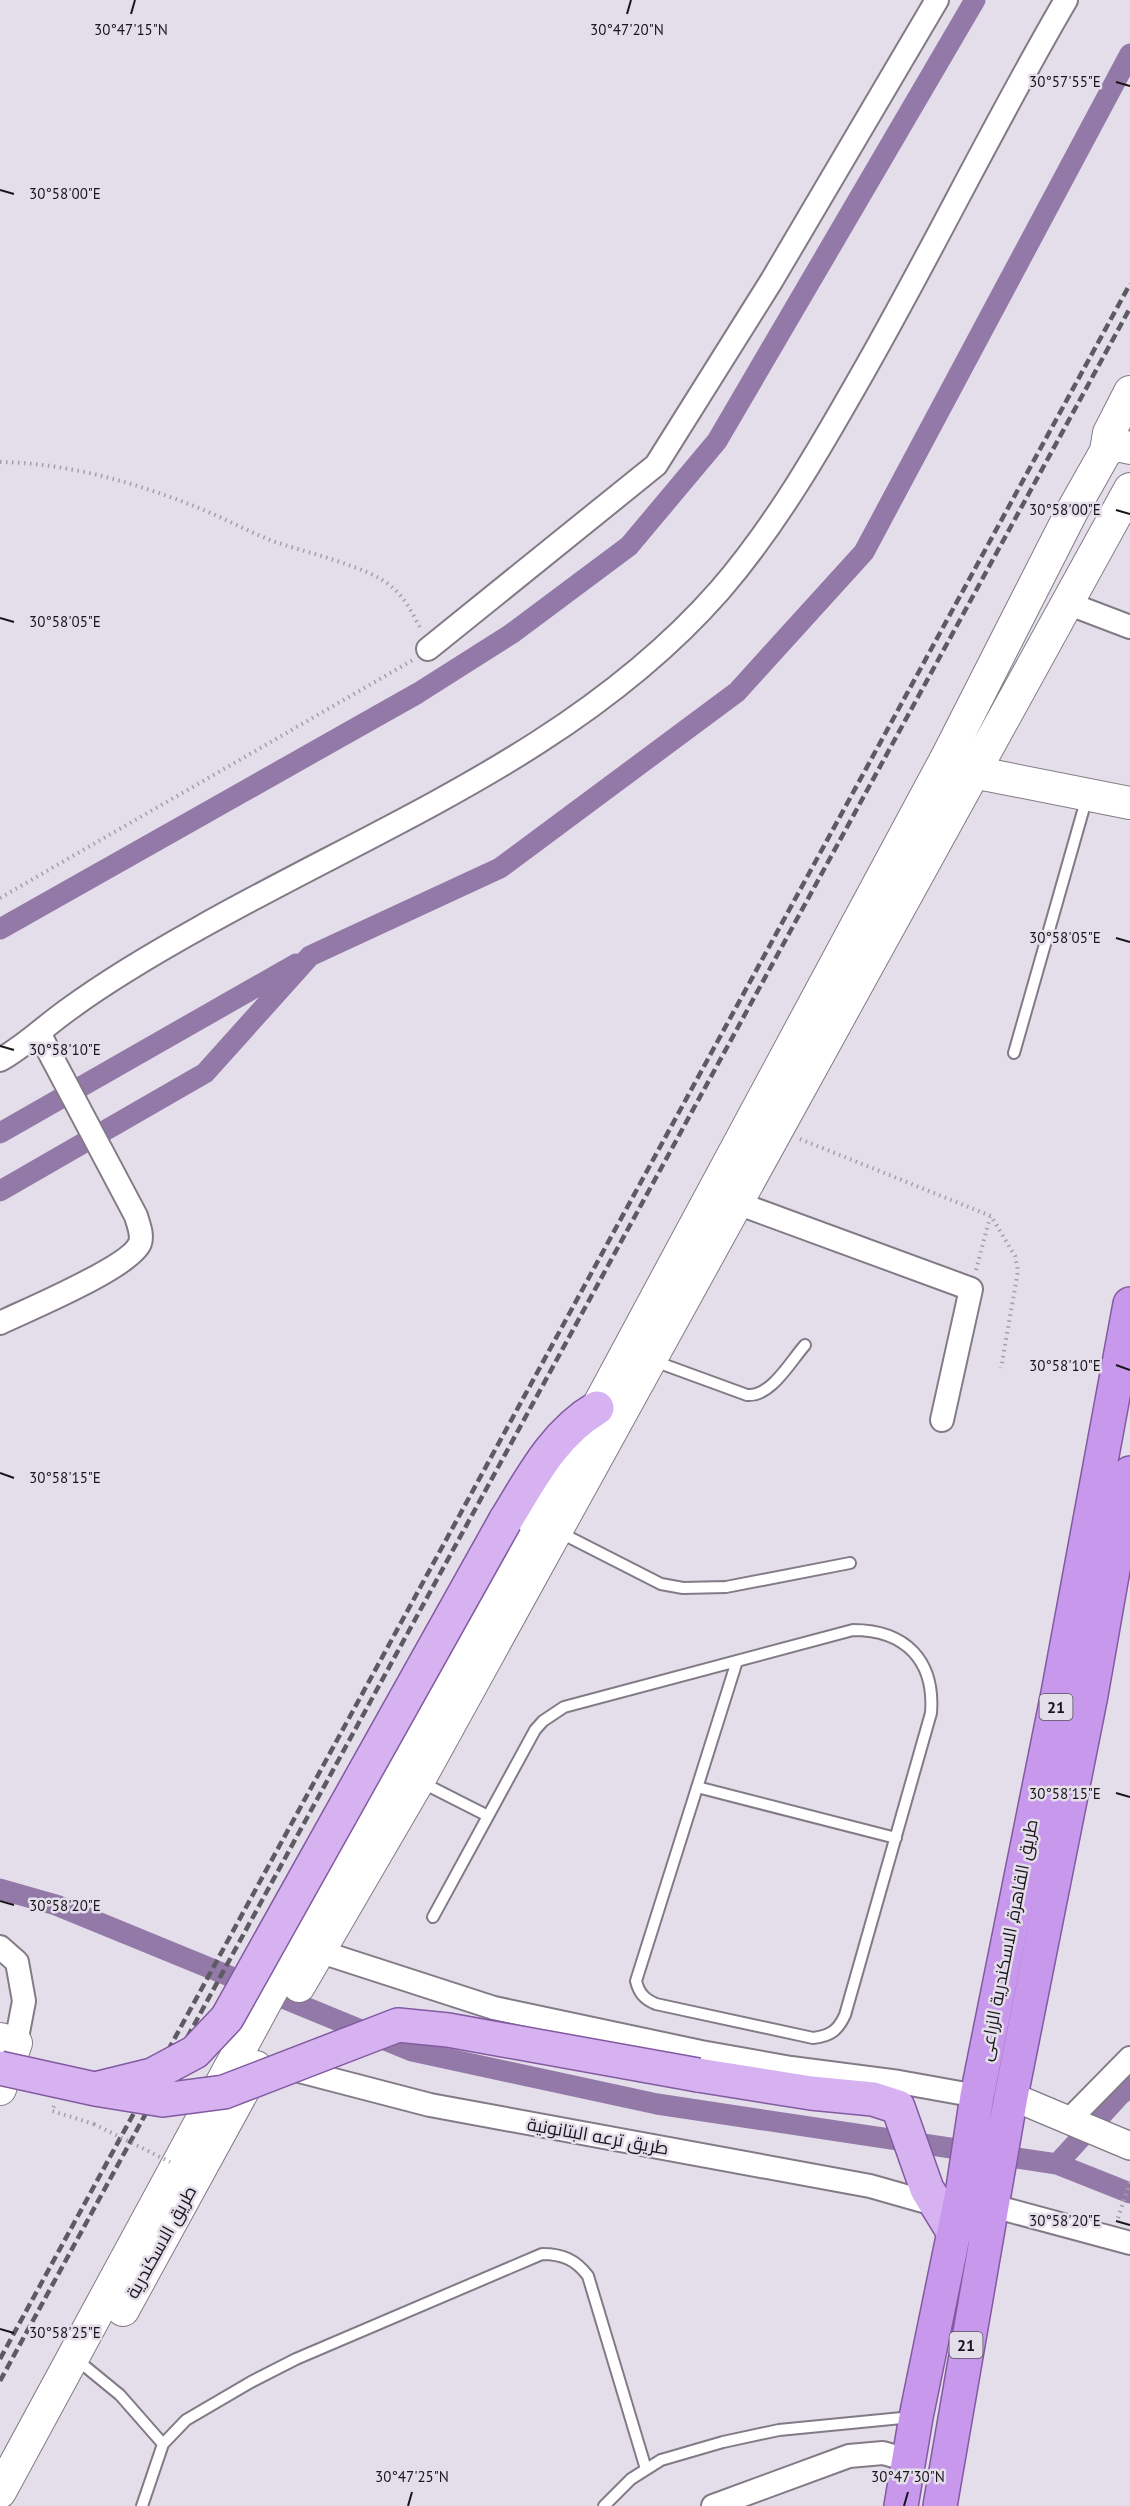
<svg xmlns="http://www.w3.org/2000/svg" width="1130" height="2506" font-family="'PT Sans',Cairo,sans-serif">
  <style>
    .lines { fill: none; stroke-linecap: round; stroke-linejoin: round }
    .canal { stroke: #9379a7; stroke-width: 21 }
    .service-casing { stroke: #827b87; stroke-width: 14 }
    .minor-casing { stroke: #827b87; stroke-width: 26 }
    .tertiary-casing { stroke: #827b87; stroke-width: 30 }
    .secondary-casing { stroke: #827b87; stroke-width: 34 }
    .primary-casing { stroke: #825aa0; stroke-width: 36 }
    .trunk-casing { stroke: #825aa0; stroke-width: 36 }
    .path { stroke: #a49fa9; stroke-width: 4; stroke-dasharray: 1.5 4.5; stroke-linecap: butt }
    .service { stroke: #fff; stroke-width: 10 }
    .minor { stroke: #fff; stroke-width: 22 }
    .tertiary { stroke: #fff; stroke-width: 27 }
    .secondary { stroke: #fff; stroke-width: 32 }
    .primary { stroke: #d6b2f1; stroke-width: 33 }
    .trunk { stroke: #c898ec; stroke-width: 33 }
    .rail { stroke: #5e5a61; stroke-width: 4.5; stroke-dasharray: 9 4.5; stroke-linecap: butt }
    .primary-bridge-casing { stroke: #825aa0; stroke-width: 36; stroke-linecap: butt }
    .path-bridge { stroke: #a49fa9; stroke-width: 4; stroke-dasharray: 1.5 4.5; stroke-linecap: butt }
    .primary-bridge { stroke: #d6b2f1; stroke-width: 33 }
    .ticks { fill: none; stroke: #19161b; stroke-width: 2 }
    .labels { text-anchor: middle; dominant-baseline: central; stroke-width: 5; stroke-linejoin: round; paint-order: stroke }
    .shield { fill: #e4ddea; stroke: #565259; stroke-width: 1.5 }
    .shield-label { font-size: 16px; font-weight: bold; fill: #19161b }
    .street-label { font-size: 18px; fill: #19161b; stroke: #e4ddea }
    .ticks-label { font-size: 15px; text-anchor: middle; fill: #19161b; stroke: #e4ddea; stroke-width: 5; stroke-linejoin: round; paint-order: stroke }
  </style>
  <rect width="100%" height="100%" fill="#e4ddea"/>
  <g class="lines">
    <path class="canal" d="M0 929 418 693 511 634 629 546 717 441 975 0
      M0 1133 296 964
      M0 1191 205 1073 310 956 500 868 737 692 864 552 1130 54
      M0 1889 56 1905 412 2051 657 2104 1057 2164 1130 2193
      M1057 2164 1120 2095 1130 2087"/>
    <g class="service-casing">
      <path id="service" d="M1014 1053 1087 797
        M654 1361 747 1395C771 1397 790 1362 805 1345
        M559 1532 661 1584 683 1588 726 1587 850 1563
        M421 1782 488 1816
        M697 1787 896 1838
        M433 1917 535 1730 543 1721 564 1707 853 1630C906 1630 935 1661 931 1713L845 2015C838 2030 831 2036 813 2038L656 2004C644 1999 639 1993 636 1981L737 1661
        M76 2359 120 2395 163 2444
        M142 2506 163 2444 186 2420 251 2382 296 2359 542 2254C563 2254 576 2260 588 2276L646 2469
        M604 2506 631 2479 661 2460 723 2442 779 2430 912 2417"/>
    </g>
    <g class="minor-casing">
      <path id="minor" d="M1067 603 1130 627
        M428 649 656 465 772 280 937 0
        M0 1060C25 1046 45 1026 69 1009 110 979 156 952 201 927 380 826 581 749 720 590 776 525 819 450 861 376 932 252 994 123 1066 0
        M737 1203 971 1289 942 1420
        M0 1323C27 1310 131 1267 140 1243 143 1234 138 1224 136 1216L39 1033
        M0 1947 17 1962 24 2001 16 2043
        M318 1951 494 2008 701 2052 791 2068 899 2082 977 2096
        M284 2067 430 2105 870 2186 937 2205
        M1070 2119 1130 2058
        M993 2206 1130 2243
        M713 2506 849 2456 883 2453 908 2460"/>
    </g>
    <g class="tertiary-casing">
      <path id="tertiary" d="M1011 2096 1130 2146"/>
    </g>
    <g class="secondary-casing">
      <path id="secondary" d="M1106 451 1109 433 1130 392
        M973 772 1130 803
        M299 1986 419 1780 1130 489
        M0 2039 16 2043 0 2089
        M123 2310 256 2067
        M0 2492 284 1968 597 1408 948 755 1071 513 1106 451 1117 445 1130 448"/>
    </g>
    <g class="primary-casing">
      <path id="primary" d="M505 1521C531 1479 553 1434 597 1408
        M698 2075 811 2093 873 2099 898 2107 927 2189 954 2233"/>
    </g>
    <g class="trunk-casing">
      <path id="trunk" d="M901 2506 916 2417 963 2188 977 2096 1058 1693 1130 1304
        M940 2506 1011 2096 1091 1695 1130 1473"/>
    </g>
    <path class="path" d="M0 462C68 463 137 483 199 508 223 518 246 530 270 540 302 552 370 566 393 588 406 599 413 615 421 629
      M0 898 413 660
      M800 1139 991 1216 1015 1256 1018 1271 1001 1368
      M976 1270 990 1217
      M54 2106 52 2111 94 2124
      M1118 2218 1130 2182"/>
    <use href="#service" class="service"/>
    <use href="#minor" class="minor"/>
    <use href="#tertiary" class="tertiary"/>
    <use href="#secondary" class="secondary"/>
    <use href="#primary" class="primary"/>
    <use href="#trunk" class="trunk"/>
    <path class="rail" d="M0 2359 1130 284
      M0 2381 1130 308"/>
    <g class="primary-bridge-casing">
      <path id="primary-bridge" d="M0 2068 95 2089 163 2100 224 2092 398 2025 448 2030 698 2075
        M95 2089 152 2075 195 2052 227 2018 505 1521"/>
    </g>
    <path class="path-bridge" d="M94 2124 170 2162"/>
    <use href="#primary-bridge" class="primary-bridge"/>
  </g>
  <path class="ticks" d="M131 14 135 0M627 14 631 0M1116 82 1130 86M0 190 14 194M1116 510 1130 514M0 618 14 622M1116 938 1130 942M0 1046 14 1050M1116 1365 1130 1370M0 1473 14 1478M1116 1793 1130 1797M0 1901 14 1905M1116 2221 1130 2225M0 2329 14 2333M408 2506 412 2492M904 2506 908 2492"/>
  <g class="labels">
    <g class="shield">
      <rect x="1039.5" y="1694" width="33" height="26" rx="4.5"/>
      <rect x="949.5" y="2332" width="33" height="26" rx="4.5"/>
    </g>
    <g class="shield-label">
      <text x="1056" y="1707">21</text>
      <text x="966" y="2345">21</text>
    </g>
    <g class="street-label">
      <text transform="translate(1008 1940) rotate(-79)">طريق القاهرة, الاسكندرية الزراعى</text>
      <text transform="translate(598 2136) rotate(10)">طريق ترعه البتانونية</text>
      <text transform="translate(161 2242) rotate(-61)">طريق الاسكندرية</text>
    </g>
  </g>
  <g class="ticks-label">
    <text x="131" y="35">30°47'15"N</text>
    <text x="627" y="35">30°47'20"N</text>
    <text x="1065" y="87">30°57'55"E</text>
    <text x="65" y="199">30°58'00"E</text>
    <text x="1065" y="515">30°58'00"E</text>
    <text x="65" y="627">30°58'05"E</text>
    <text x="1065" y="943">30°58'05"E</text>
    <text x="65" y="1055">30°58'10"E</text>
    <text x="1065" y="1371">30°58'10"E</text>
    <text x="65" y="1483">30°58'15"E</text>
    <text x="1065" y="1799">30°58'15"E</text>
    <text x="65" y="1911">30°58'20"E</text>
    <text x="1065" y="2226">30°58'20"E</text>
    <text x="65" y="2338">30°58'25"E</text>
    <text x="412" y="2482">30°47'25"N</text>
    <text x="908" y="2482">30°47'30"N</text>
  </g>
</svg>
